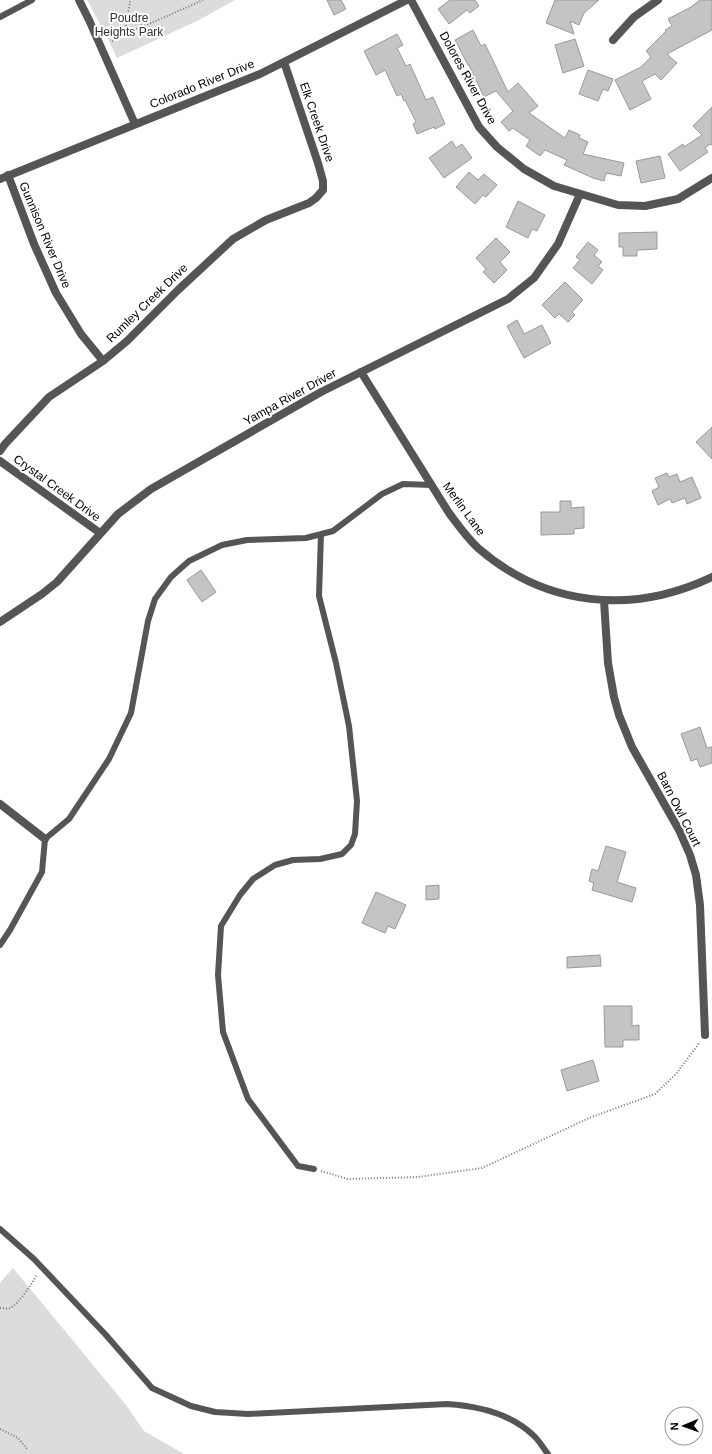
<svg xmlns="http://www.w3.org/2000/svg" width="712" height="1454" font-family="Helvetica,sans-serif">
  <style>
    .green { fill: #dcdcdc }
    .building { fill: #c4c4c4; stroke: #999 }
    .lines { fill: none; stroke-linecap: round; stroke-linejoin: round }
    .path { stroke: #777; stroke-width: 2; stroke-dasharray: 1 2; stroke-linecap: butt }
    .service { stroke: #555; stroke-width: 6 }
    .minor { stroke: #555; stroke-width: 8 }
    .labels { text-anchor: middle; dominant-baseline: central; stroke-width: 4; stroke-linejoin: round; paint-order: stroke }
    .park-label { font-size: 12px; fill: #333; stroke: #fff }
    .street-label { font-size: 12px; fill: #000; stroke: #fff }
  </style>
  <rect width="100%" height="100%" fill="#fff"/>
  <path class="green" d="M87 0H235L199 20 117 58 107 37Z
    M13 1268 126 1405 144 1431 184 1454H0V1283Z"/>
  <path class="building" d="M327 0H341L346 9 334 15Z
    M450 0H475L479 6 470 13 467 10 449 24 438 9Z
    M555 0H599L584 13 579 25 570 21 574 34 546 23Z
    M700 0H712V30L667 54 677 63 661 80 655 74 642 81 651 99 630 110 615 80 641 67 651 57 646 51 666 31 665 30 672 26 668 19 691 7Z
    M473 30 481 46 485 44 508 92 518 83 538 106 529 113 565 138 569 130 580 135 579 138 588 142 583 154 624 163 621 176 606 173 604 181 593 178 564 165 567 160 545 150 540 156 526 146 530 140 513 128 509 131 501 122 513 111 496 91 484 97 469 65H468L455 40Z
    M397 34 403 45 397 48 406 66 410 64 426 100 433 97 445 124 435 129 434 127 417 134 413 124 416 122 405 100 404 101 401 94 397 96 385 70 376 75 364 51Z
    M575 39 584 66 563 73 555 45Z
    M588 70 613 79 608 91 603 89 598 101 579 94Z
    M712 107V145L710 144 705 148 708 152 680 171 668 154 683 144 684 147 702 135 693 126Z
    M452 141 456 148 462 144 472 158 444 178 429 158Z
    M660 156 665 178 641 183 636 161Z
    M469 172 478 180 484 174 497 185 486 197 483 195 475 204 456 187Z
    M518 201 545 215 537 231 532 229 528 238 506 227Z
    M657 232V249L637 250V256H623V247H619V233Z
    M496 238 510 252 500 262 507 270 494 283 483 272 486 269 476 258Z
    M588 242 598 250 594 255 602 262 598 266 603 270 592 284 573 268 580 260 576 257Z
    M565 282 583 300 572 312 575 315 568 322 559 314 555 318 542 305Z
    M517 320 524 334 542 325 551 343 524 358 507 326Z
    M712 427V459L696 442Z
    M667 473 669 477 677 474 680 482 692 477 701 498 687 504 685 498 672 503 670 499 658 505 652 491 659 487 655 478Z
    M560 501H571V508L584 507V528L574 529V534L541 535V512H560Z
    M201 570 216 592 202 602 187 580Z
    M700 727 707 748 712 747V763L700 767 697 759 691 761 681 734Z
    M606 846 626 852 617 882 636 888 632 902 592 890 594 883 589 881 592 869 598 871Z
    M439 885V899L426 900V886Z
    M376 892 406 905 395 929 388 926 385 933 362 923Z
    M600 955 601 966 567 968V957Z
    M604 1006H632V1026L639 1025V1040H623V1047H605Z
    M593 1060 599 1081 567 1091 561 1070Z"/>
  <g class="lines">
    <path class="path" d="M128 16 142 26
      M127 32C124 24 130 10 130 0
      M112 41 129 32 156 21 203 0
      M321 1171 348 1179 418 1177 482 1168 589 1118 655 1094 676 1074 700 1042
      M0 1308C3 1308 7 1309 10 1308 18 1305 32 1283 37 1275
      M0 1429 18 1438 28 1450"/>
    <path class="service" d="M0 17 32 0
      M0 945 10 930 42 872 45 839 69 819 109 759 131 713 148 621 155 599 171 577 189 561 222 545 247 540 306 538 333 531 382 494 403 484 432 485
      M314 1169 298 1166 248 1099 223 1032 218 975 221 926 240 895 253 879 275 865 293 860 320 859 342 854 351 845 355 834 357 801 349 726 336 663 319 596 321 534
      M0 1229 34 1259 105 1334 152 1388 191 1406 215 1412 248 1414 447 1404C478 1406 510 1413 533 1435 539 1440 543 1448 548 1454"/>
    <path class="minor" d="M79 0 89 20 135 124
      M411 0 479 127 497 147 524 169 554 186 618 205 645 206 678 199 712 178
      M613 40 634 17 658 0
      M8 175 34 244 56 293 81 334 103 361
      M0 179 260 74 407 0
      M361 372 449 513C458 525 467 538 478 548 546 607 632 615 712 577
      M0 451 5 444 49 397 103 361 127 341 178 290 233 239 266 220 309 203 316 198 323 190V181L318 163 284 62
      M0 461 100 533
      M604 601 608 663 614 697 619 715 632 747 679 830 690 855 696 875 700 905 705 1035
      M0 622 42 594 57 582 118 514 151 489 321 392 508 299 534 278 558 244 580 194
      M0 804 45 839"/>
  </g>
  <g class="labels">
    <g class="park-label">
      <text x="129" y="18">Poudre<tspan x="129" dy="14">Heights Park</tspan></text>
    </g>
    <g class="street-label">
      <text transform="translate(468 78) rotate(61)">Dolores River Drive</text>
      <text transform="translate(202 84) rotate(-22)">Colorado River Drive</text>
      <text transform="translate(317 122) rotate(71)">Elk Creek Drive</text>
      <text transform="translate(45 235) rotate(67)">Gunnison River Drive</text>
      <text transform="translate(147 303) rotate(-44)">Rumley Creek Drive</text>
      <text transform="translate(290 397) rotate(-29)">Yampa River Driver</text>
      <text transform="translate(57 488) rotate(36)">Crystal Creek Drive</text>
      <text transform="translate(464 509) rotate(54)">Merlin Lane</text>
      <text transform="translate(679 809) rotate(63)">Barn Owl Court</text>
    </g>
  </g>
  <g transform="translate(684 1426) rotate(268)"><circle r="19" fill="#ffffff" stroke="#999999"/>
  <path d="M0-3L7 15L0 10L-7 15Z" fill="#000000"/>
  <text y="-6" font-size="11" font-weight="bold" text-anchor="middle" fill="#000000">N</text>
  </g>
</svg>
